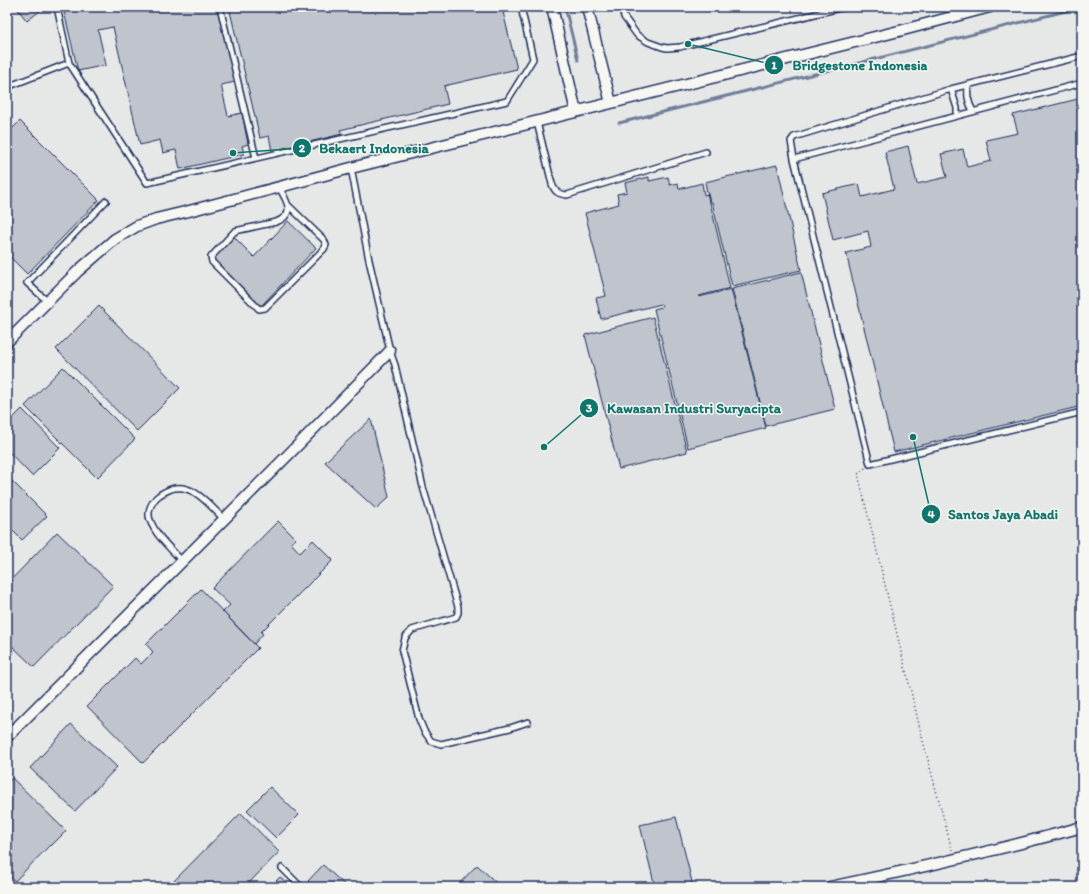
<svg xmlns="http://www.w3.org/2000/svg" width="1089" height="894" font-family="Itim,sans-serif">
  <style>
    .built { fill: #e6e7e7 }
    .lines { fill: none; stroke-linecap: round; stroke-linejoin: round }
    .stream { stroke: #717e99; stroke-width: 3 }
    .building { fill: #c0c4cd; stroke: #1b2f5e }
    .lane-casing { stroke: #1b2f5e; stroke-width: 8 }
    .street-casing { stroke: #1b2f5e; stroke-width: 13 }
    .path { stroke: #1b2f5e; stroke-width: 1.5; stroke-dasharray: 1 3; stroke-linecap: butt }
    .lane { stroke: #f6f6f2; stroke-width: 5 }
    .street { stroke: #f6f6f2; stroke-width: 10 }
    .leader { fill: none; stroke: #0f766e; stroke-width: 1.5 }
    .callout-dot { fill: #0f766e; stroke: #f6f6f2; stroke-width: 1.5 }
    .mark-label { font-size: 12px; text-anchor: middle; font-weight: bold; fill: #fff }
    .callout-label { font-size: 14px; text-anchor: middle; font-weight: bold; fill: #0f766e; stroke: #f6f6f2; stroke-width: 3; stroke-linejoin: round; paint-order: stroke }
  </style>
  <rect width="100%" height="100%" fill="#f6f6f2"/>
  <filter id="ink" filterUnits="userSpaceOnUse"><feTurbulence type="fractalNoise" baseFrequency=".025" numOctaves="2"/><feDisplacementMap in="SourceGraphic" scale="8" xChannelSelector="R" yChannelSelector="G"/><feConvolveMatrix kernelMatrix="1 2 1 2 8 2 1 2 1" color-interpolation-filters="sRGB"/></filter>
  <g filter="url(#ink)">
    <path class="built" d="M7 7H1082V887H7Z"/>
    <g class="lines">
      <path class="stream" d="M565 7 578 60
        M619 123 1082 7"/>
    </g>
    <path class="building" d="M16 7H45L27 21Z
      M63 7H218L235 82 221 85 228 116 242 113 248 144 242 146 244 154 180 169 176 150 163 153 160 140 140 145 113 27 98 30 106 65 78 71Z
      M229 7H513V10L503 12 517 69 444 86 448 104 340 130 342 134 272 151 269 136 260 138Z
      M1082 98V406L894 452 846 253 871 247 868 231 833 240 822 193 859 184 862 197 894 189 885 152 908 146 917 184 947 177 941 154 963 149 967 167 991 161 986 140 1018 133 1013 115Z
      M20 121 99 200 27 274 7 254V134Z
      M777 165 801 270 732 286 712 202H709L705 182Z
      M649 177V181L668 177 670 185 678 183 679 189 702 183 704 195 708 194 730 288 699 296V297L731 289 766 428 688 448 654 309 662 307 661 304 601 319 596 298 606 296 585 213 619 204 617 194 627 192 625 183Z
      M288 221 316 248 261 306 212 258 233 236 254 257Z
      M801 272 835 409 766 426 732 289Z
      M99 306 180 388 137 431 56 349Z
      M653 317 687 452 619 469 585 335Z
      M63 367 135 439 97 478 25 406Z
      M22 409 60 448 32 476 7 450V424Z
      M371 419 389 497 376 509 325 462Z
      M7 476 47 516 22 540 7 525Z
      M278 521 296 539 291 543 300 553 313 540 333 560 261 632 263 634 254 644 223 612 230 605 212 588Z
      M57 532 113 586 34 667 7 641V584Z
      M201 589 258 648 143 763 87 706 135 658 141 664 153 652 146 644Z
      M71 724 117 767 75 811 30 768Z
      M12 778 66 831 51 846 50 845 15 881 7 873V783Z
      M270 787 299 815 276 838 247 810Z
      M241 813 279 852 245 887H168Z
      M676 817 693 886 688 887H655L640 825Z
      M323 865 347 887H314L308 881Z
      M477 865 501 887H456Z
      M280 877 291 887H270Z"/>
    <g class="lines">
      <g class="lane-casing">
        <path id="lane" d="M57 7 69 63 147 183 507 101 533 59 521 7
          M220 7 256 158
          M622 7 624 17 637 35 648 42 662 47 667 48 680 47 691 44 844 7
          M1082 56 951 89 794 137 791 141 794 159 870 464 1082 412
          M968 85C967 96 968 102 973 111
          M7 87 69 63
          M951 89 957 108V115
          M537 122 552 184C555 192 558 194 567 195L706 152
          M794 159 1082 83
          M351 168 369 260 390 351 395 365 423 487 458 607V613L456 617 412 630 405 638 402 651 419 719 424 731 431 741 441 744 510 728 528 722
          M279 187C286 200 297 214 276 222L235 231 211 257 212 262 259 309 265 308 324 249 326 245 324 240 288 205
          M47 301 27 283 106 201
          M182 561C171 549 156 536 150 520 147 512 150 505 156 498 160 494 166 491 171 489 193 482 210 506 224 519
          M282 868 301 887"/>
      </g>
      <g class="street-casing">
        <path id="street" d="M552 7 576 112
          M587 7 611 103
          M7 342 78 271 115 239 137 226 156 219 189 211 351 168 903 30 990 7
          M7 737 298 445 390 351
          M830 887C915 869 999 850 1082 827"/>
      </g>
      <path class="path" d="M865 468 858 474 923 741 952 850"/>
      <use href="#lane" class="lane"/>
      <use href="#street" class="street"/>
    </g>
  </g>
  <path class="leader" d="M688 44L774 65M233 153L302 148M544 447L589 408M913 437L931 514"/>
  <g class="callout-dot">
    <circle cx="688" cy="44" r="4"/>
    <circle cx="233" cy="153" r="4"/>
    <circle cx="544" cy="447" r="4"/>
    <circle cx="913" cy="437" r="4"/>
    <circle cx="774" cy="65" r="10"/>
    <circle cx="302" cy="148" r="10"/>
    <circle cx="589" cy="408" r="10"/>
    <circle cx="931" cy="514" r="10"/>
  </g>
  <g class="mark-label">
    <text x="774" y="69">1</text>
    <text x="302" y="152">2</text>
    <text x="589" y="412">3</text>
    <text x="931" y="518">4</text>
  </g>
  <g class="callout-label">
    <text x="860" y="70">Bridgestone Indonesia</text>
    <text x="374" y="153">Bekaert Indonesia</text>
    <text x="694" y="413">Kawasan Industri Suryacipta</text>
    <text x="1003" y="519">Santos Jaya Abadi</text>
  </g>
  <rect width="1089" height="894" fill="none" stroke="#f6f6f2" stroke-width="24"/>
  <rect x="12" y="12" width="1065" height="870" fill="none" stroke="#1b2f5e" stroke-width="1.5" filter="url(#ink)"/>
</svg>
